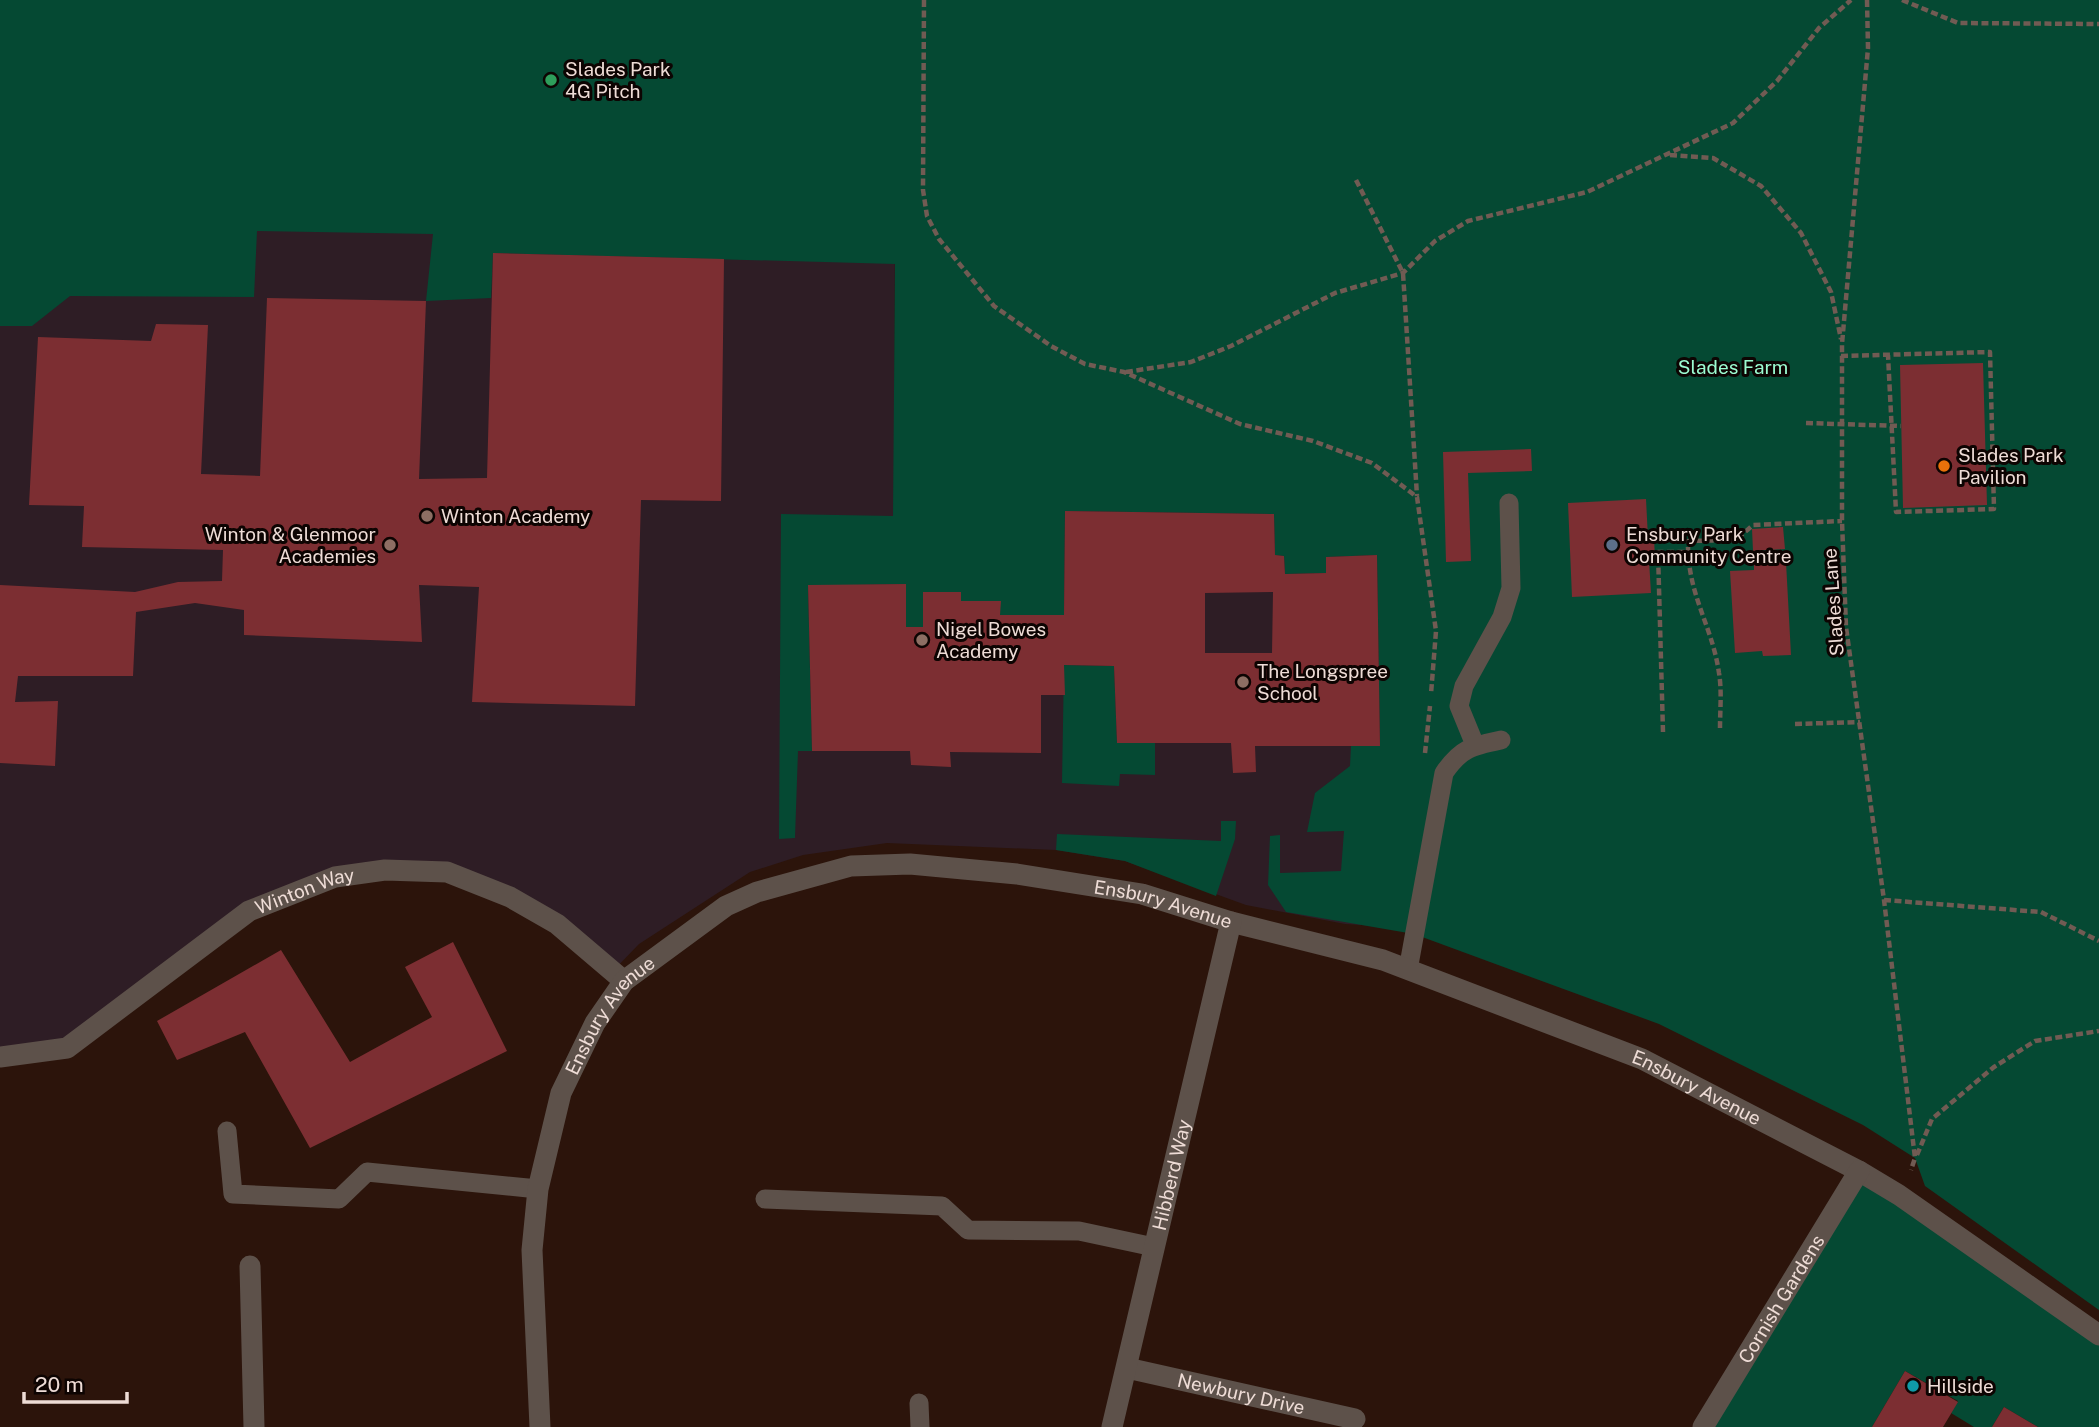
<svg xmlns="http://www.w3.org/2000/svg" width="2099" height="1427" font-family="'Public Sans',sans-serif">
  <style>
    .education { fill: #2e1d25 }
    .green { fill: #054933 }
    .building { fill: #7c2e32; fill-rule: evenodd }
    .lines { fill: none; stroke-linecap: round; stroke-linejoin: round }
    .path { stroke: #715b53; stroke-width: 4.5; stroke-dasharray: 7 3.5; stroke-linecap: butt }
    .lane { stroke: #5d514a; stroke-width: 19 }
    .street { stroke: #5d514a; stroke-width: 21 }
    .leisure-dot { fill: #2e9e5b; stroke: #0d0402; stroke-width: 2.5 }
    .food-dot { fill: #e8710a; stroke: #0d0402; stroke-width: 2.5 }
    .education-dot { fill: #8d6e63; stroke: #0d0402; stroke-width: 2.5 }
    .service-dot { fill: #5c6f8a; stroke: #0d0402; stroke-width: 2.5 }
    .culture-dot { fill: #0f9aa8; stroke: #0d0402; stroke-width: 2.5 }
    .labels { text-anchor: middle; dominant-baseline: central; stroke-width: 6; stroke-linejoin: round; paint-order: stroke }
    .poi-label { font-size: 19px; fill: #eedcd6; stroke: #0d0402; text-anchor: start }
    .park-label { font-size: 19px; fill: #9bfcd1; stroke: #0d0402 }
    .street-label { font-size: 19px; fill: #eedcd6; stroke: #0d0402 }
  </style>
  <rect width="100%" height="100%" fill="#2c140b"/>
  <path class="education" d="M0 0 895 223 894 504H1393L1378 926 1345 924 1246 905 1125 861 1056 850 887 843 803 855 750 872 639 944 612 972 557 924 447 872 291 892 67 1048 0 1057Z"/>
  <path class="green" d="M0 0H2099V1310L1925 1186 1915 1158 1863 1125 1659 1024 1414 934 1286 912 1268 885 1270 836 1280 835V873L1341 871 1344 831 1307 832 1315 793 1350 766 1351 746 1380 745 1377 555 1327 557 1326 573 1285 574 1284 556 1275 555 1274 514 1065 511 1064 615H1000V601H961L960 592H924L923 627H906V584L808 586 812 751H798L795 838 779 839 781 514 893 516 895 264 493 253 491 298 426 301 433 234 257 231 254 297 70 296 32 326H0Z
    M1064 665 1114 666 1117 743 1155 742V775L1120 774 1119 786 1062 783Z
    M1221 821H1236L1235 839 1216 896 1125 861 1056 850 1057 834 1221 841Z
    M1859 1171 2099 1335V1427H2038L2004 1407 1992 1427H1974L1951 1413 1958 1401 1905 1371 1872 1427H1703Z"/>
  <path class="building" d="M493 253 724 259 721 501 641 500 635 706 472 702 479 587 419 585 422 642 244 635V610L195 603 136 612 133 676H18L15 702 58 701 55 766 0 763V585L135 592 178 582 222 581 223 550 82 547 84 506 29 505 38 337 151 341 156 324 208 325 201 474 260 476 267 298 426 301 419 479 487 478Z
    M1983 363 1987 505 1903 508 1900 365Z
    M1531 449 1532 471 1468 473 1471 561 1446 562 1443 452Z
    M1646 499 1648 538 1654 537 1655 560H1649L1651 593 1572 597 1568 503Z
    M1065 511 1274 514 1275 555 1284 556 1285 574 1326 573V557L1377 555 1380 746H1255L1256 772 1233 773 1231 743H1117L1114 666 1064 665 1065 695H1041V753L950 752 951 767 911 765 910 751H812L808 585 906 584V627H923V592H961V601H1001L1000 615H1064ZM1273 592 1272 653H1205V593Z
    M1783 527 1785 549 1753 551 1752 529Z
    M1786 562 1791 655 1763 656 1762 651 1735 653 1730 571 1754 570V564Z
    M453 942 507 1051 310 1148 245 1032 177 1060 157 1021 281 950 350 1062 432 1017 405 967Z
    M1905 1371 1958 1402 1943 1427H1872Z
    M2004 1407 2038 1427H1992Z"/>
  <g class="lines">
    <path class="path" d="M924 0 923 190 927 216 939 239 994 306 1051 346 1085 364 1124 372 1240 424 1313 441 1372 463 1417 497 1436 631 1431 694
      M1867 0 1868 48 1842 344V521L1846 627 1884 900 1915 1158 1911 1170
      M1902 0 1958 23 2099 24
      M1670 155 1713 158 1761 186 1801 233 1831 292 1841 339
      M1356 180 1403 273 1417 496
      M1841 356 1990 352 1994 509 1896 512 1888 355
      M1126 372 1191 362 1231 346 1335 293 1403 273 1435 241 1468 221 1587 192 1733 123 1777 81 1819 28 1851 0
      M1806 423 1901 426
      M1795 724 1860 722
      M1720 728C1720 710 1722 691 1719 673 1712 624 1687 595 1688 541L1736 540 1753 525 1842 521
      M1663 732 1658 552H1688
      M1425 753 1430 706
      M1884 900 2041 912 2099 941
      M1917 1155 1932 1119 1994 1067 2035 1041 2099 1031"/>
    <path class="lane" d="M1475 745 1459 706 1464 686 1502 617 1511 588 1509 503
      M1408 970 1444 773C1461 748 1472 746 1501 740
      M227 1131 233 1194 339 1199 367 1172 538 1189
      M765 1199 942 1206 968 1230 1079 1231 1154 1247
      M919 1403 920 1427"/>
    <g class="street">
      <path id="s1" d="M0 1057 67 1048 249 911 335 877 385 870 447 872 510 897 557 924 624 981"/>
      <path d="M250 1266 254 1427"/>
      <path id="s2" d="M1127 1368 1355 1419"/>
      <path id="s3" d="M540 1427 532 1250 538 1189 561 1093 595 1023 624 981 726 906 757 892 851 866 910 864 1017 874 1142 894 1231 922 1383 960 1642 1059 1859 1171 1899 1195 2099 1335"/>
      <path id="s4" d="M1112 1427 1231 922"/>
      <path id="s5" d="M1703 1427 1859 1171"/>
    </g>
  </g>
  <circle class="leisure-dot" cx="551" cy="80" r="7"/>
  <circle class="food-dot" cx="1944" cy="466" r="7"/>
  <g class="education-dot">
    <circle cx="427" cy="516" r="7"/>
    <circle cx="390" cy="545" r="7"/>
    <circle cx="922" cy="640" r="7"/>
    <circle cx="1243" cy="682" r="7"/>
  </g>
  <circle class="service-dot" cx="1612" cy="545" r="7"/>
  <circle class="culture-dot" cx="1913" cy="1386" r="7"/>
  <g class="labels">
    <g class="poi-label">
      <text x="565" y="69">Slades Park<tspan x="565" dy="22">4G Pitch</tspan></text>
      <text x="1958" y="455">Slades Park<tspan x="1958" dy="22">Pavilion</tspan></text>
      <text x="441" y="516">Winton Academy</text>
      <text x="376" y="534" text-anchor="end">Winton &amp; Glenmoor<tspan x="376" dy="22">Academies</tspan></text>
      <text x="1626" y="534">Ensbury Park<tspan x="1626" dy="22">Community Centre</tspan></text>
      <text x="936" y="629">Nigel Bowes<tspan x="936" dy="22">Academy</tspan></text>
      <text x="1257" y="671">The Longspree<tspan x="1257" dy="22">School</tspan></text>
      <text x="1927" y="1386">Hillside</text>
    </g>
    <g class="park-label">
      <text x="1733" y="367">Slades Farm</text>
    </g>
    <g class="street-label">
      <text transform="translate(1833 602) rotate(-94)">Slades Lane</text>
      <text stroke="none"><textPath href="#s1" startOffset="355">Winton Way</textPath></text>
      <text stroke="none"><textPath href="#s3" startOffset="1040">Ensbury Avenue</textPath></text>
      <text stroke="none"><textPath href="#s3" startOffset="430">Ensbury Avenue</textPath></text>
      <text stroke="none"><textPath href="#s3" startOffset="1606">Ensbury Avenue</textPath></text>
      <text stroke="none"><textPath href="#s4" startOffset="259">Hibberd Way</textPath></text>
      <text stroke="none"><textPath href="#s5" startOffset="150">Cornish Gardens</textPath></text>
      <text stroke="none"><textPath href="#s2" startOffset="117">Newbury Drive</textPath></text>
    </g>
  </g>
  <path d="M24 1392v10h103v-10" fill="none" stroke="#eedcd6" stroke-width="3.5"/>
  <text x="35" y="1392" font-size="21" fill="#eedcd6" stroke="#0d0402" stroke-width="5" paint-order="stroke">20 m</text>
</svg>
